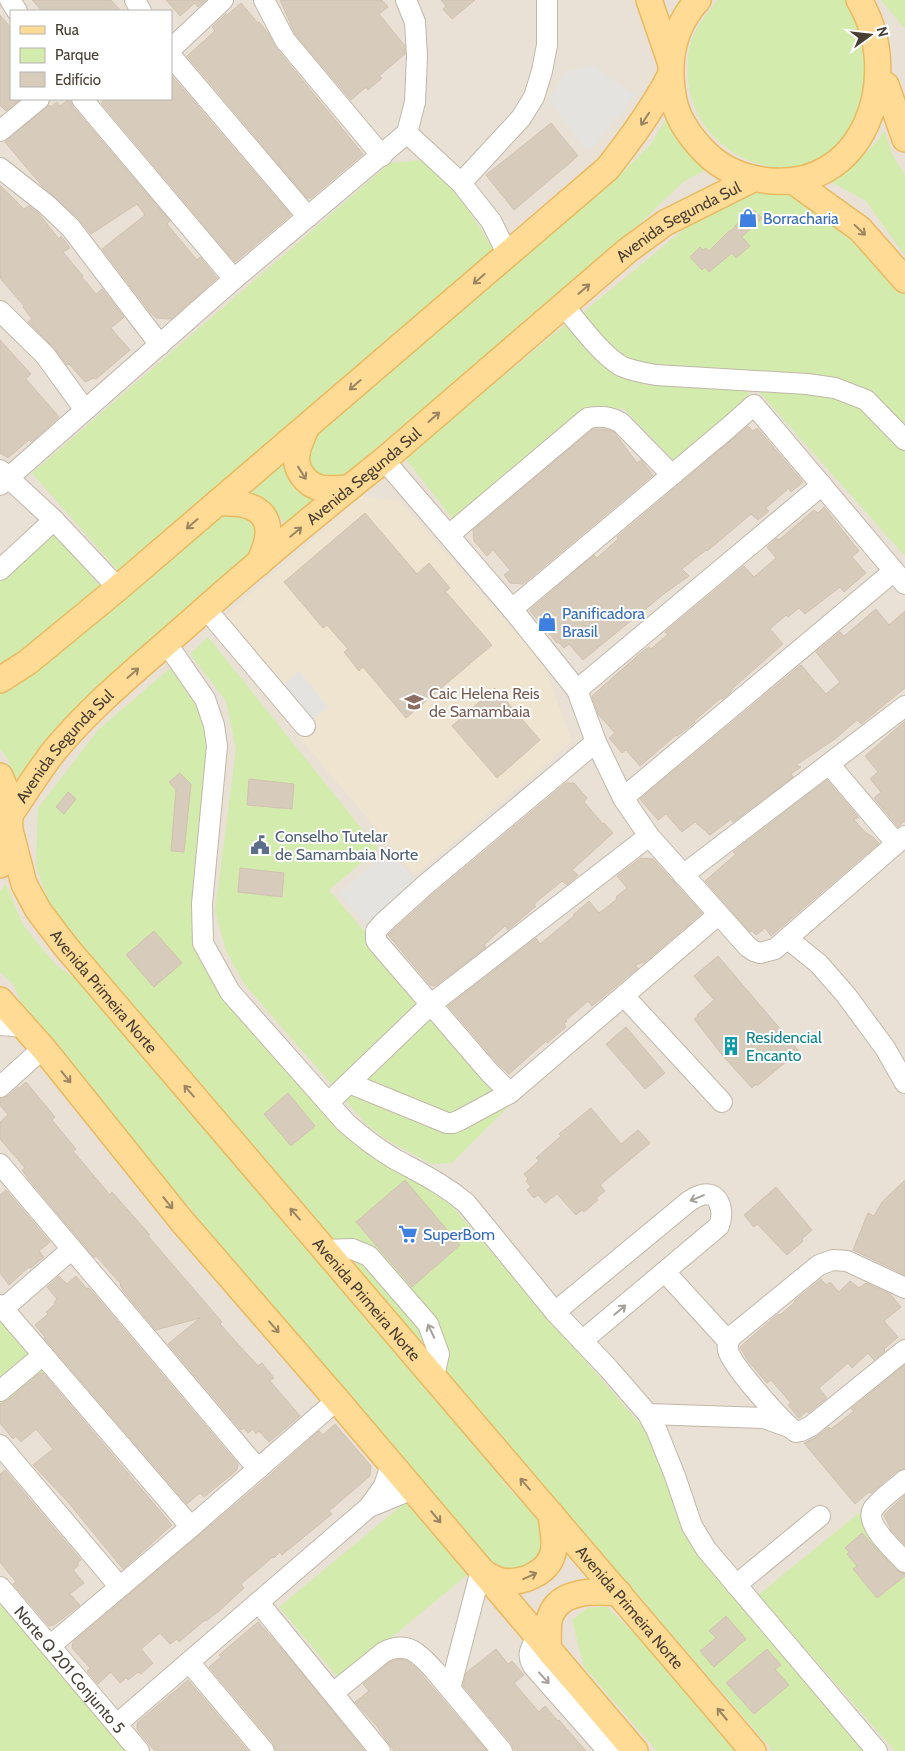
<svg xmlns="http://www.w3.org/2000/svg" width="905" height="1751" font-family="Cabin,sans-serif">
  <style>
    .residential { fill: #e9e1d5; fill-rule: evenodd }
    .education { fill: #efe4d0 }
    .green { fill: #d3ebad }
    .parking { fill: #e5e3df }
    .building { fill: #d7cbbc; stroke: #d2c2af }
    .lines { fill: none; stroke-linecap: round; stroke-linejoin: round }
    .minor-casing { stroke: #c1b7a9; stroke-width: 22 }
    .major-casing { stroke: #ebb95f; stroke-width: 28 }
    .minor { stroke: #fff; stroke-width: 20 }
    .major { stroke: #ffdb96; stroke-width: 25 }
    .oneway { stroke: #9a8661 }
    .oneway2 { stroke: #a4a09a }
    .labels { text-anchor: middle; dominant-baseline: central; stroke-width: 4; stroke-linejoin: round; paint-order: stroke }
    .shop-label { font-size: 16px; fill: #366cbe; stroke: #fff; text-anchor: start }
    .street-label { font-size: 16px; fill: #484035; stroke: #fff }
    .education-label { font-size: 16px; fill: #785e54; stroke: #fff; text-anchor: start }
    .service-label { font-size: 16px; fill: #4e5e75; stroke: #fff; text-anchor: start }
    .culture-label { font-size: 16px; fill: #0d838f; stroke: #fff; text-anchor: start }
  </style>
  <rect width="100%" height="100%" fill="#f5f0e7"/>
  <path class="residential" d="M0 0H905V1751H0ZM11 11H171V99H11Z"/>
  <path class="education" d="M362 496 400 501 543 664 572 741 415 875 209 630Z"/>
  <path class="green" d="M718 0H848L864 17 873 109C864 118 838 152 829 157 761 191 683 139 688 64 688 59 688 53 689 48 694 29 706 14 718 0Z
    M881 0H905V29Z
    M670 112 714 166 683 182 636 227 353 483H323L306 466 312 434 624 171 651 144Z
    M885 131 892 154 905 175V256L866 201 826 179C854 165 866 156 885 131Z
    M422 160 451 184 495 251 119 572 32 473 390 163Z
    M772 190H797L905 279V556L753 385 649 381 570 323 710 208 745 193Z
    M566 324 612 369 647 385 748 390 751 409 680 467 624 409 591 407 456 523 405 458Z
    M292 447 338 497 286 524 263 498 241 493Z
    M228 506 249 511 269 535 20 790 8 760 0 749V693L19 682Z
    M58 532 99 586 0 669V579Z
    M208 637 378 849 329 890 500 1089 528 1087 452 1163 431 1164 387 1140 366 1124 245 985 226 951 215 911 236 749 226 701 190 654Z
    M174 665 199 699 208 727 193 936 215 986 353 1142 450 1204 646 1431 695 1540 867 1751H773L460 1389 51 909 36 866 38 808 99 729Z
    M6 884 23 925 56 965 89 988 498 1461 502 1481 543 1524 547 1541 531 1569 509 1570 487 1559 28 1017 13 984 0 972V892Z
    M0 1297 55 1363 0 1408Z
    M407 1501 467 1575 340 1680 279 1607Z
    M859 1513 905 1568V1751H895L758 1595Z
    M0 1580 147 1751H0Z
    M606 1606 646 1645 745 1751H657L584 1667 572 1620 587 1608Z"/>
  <path class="parking" d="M591 65 635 95 590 150 585 149 549 100 566 72Z
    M299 671 328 707 309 723 280 688Z
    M389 850 427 895 377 938 339 893Z"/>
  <path class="building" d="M32 0H111L121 11H42Z
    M166 0H206L198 7 195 3 180 16Z
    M280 0H382L388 7 379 14 405 46V54L379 76 382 78 368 90 366 87 351 100 295 34Z
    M441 0H475L452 19 443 9 446 6Z
    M241 3 258 23 259 22 268 33 276 48 363 154 311 198H307L187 56 215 31 212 27 226 14 227 15Z
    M0 15 11 28V99H21L6 111 0 105Z
    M171 75 290 214V216L235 262 101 103 106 99H171Z
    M69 99 73 107 170 221 167 224 197 260 200 257 217 278 171 319 156 318 150 312 102 249 145 215 137 204 91 234 79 219 42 186 5 142 49 105 51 107 57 102 60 106Z
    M551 123 578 156 514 210 486 175Z
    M0 185 24 209 29 206 39 214 59 239 61 236 70 248 63 252 83 276 82 277 96 294 102 289 124 317 111 328 130 350 96 379 94 378 85 382 69 364 67 365 53 347 28 322 32 319 23 307 24 306 0 278Z
    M749 210 751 212 754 210 762 218 742 237 750 246 736 258 732 253 709 272 705 267 702 270 690 257 700 247 703 250 706 248 709 251 730 230 731 231Z
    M0 340 31 374 26 379 59 417 31 442 29 440 8 458 0 453Z
    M748 426 753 431 757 428 803 482 791 492 789 488 766 508 769 511 758 520 751 514 718 542 707 551 706 550 682 569 689 576 665 593 583 660 569 644 564 648 558 642 557 643 530 611 531 609 594 555 597 558 618 539 617 537Z
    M593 429H604L614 432 637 463 641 460 653 475 523 584 510 583 504 575 510 570 493 550 487 556 474 541 473 530Z
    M824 507 859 551 852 557 866 573 844 592 840 587 805 614 799 608 788 617 786 615 770 629 783 644 734 687 730 693 723 699 721 698 694 721 695 722 677 736 676 735 640 766 626 750 622 753 609 738 615 733 598 714 592 696 643 651 649 647 651 649 668 634 665 632 744 566 754 577 776 558 767 547 777 538 779 540 814 510 818 513Z
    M365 513 417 574 429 563 450 588 446 592 492 645 406 718 363 667 359 671 344 652 348 649 327 625 323 628 284 582Z
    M876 609 889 625 905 611V688L861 724 857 720 835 739 796 765 801 767 791 774 793 777 733 822 731 819 710 835 695 822 682 832 666 814 658 820 640 799 801 665 826 694 840 682 816 652 840 632 844 636Z
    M495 688 540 740 497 778 452 726Z
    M905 721V821L898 827 874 798 881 792 870 779 878 772 865 756Z
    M180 773 191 784 184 852 171 851 176 790 169 782Z
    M249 779 294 784 292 809 247 805Z
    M827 780 859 818 856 817 857 818 854 820 866 833 873 837 879 843 771 936 765 928 756 935 752 931 750 932 705 881 736 854 733 852Z
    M566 783H574L587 798 584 802 603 824 604 823 613 833 572 870 578 875 569 883 567 885 562 881 534 904 536 906 508 930 505 926 484 945 486 947 435 986 430 985 388 935 432 895Z
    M68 792 76 799 64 814 56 807Z
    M641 858 653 859 702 913 645 962 635 965 638 968 592 1006 588 1001 566 1020 567 1021 564 1024 566 1027 547 1043 546 1041 509 1074 499 1065 448 1006 536 938 540 944 574 916 573 915 589 901 599 913 617 899 616 897 627 888 617 876Z
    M240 868 284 873 282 897 238 892Z
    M154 931 182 963 154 987 126 955Z
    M718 956 799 1051 757 1086 756 1084 752 1088 723 1056 694 1019 698 1016 697 1015 714 1000 694 976Z
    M626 1027 665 1073 645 1089 606 1044Z
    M26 1082 55 1117 52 1120 76 1149 73 1151 110 1195 112 1192 150 1235 148 1236 222 1322 220 1324 237 1343 258 1366 262 1363 274 1378 270 1381 300 1416 269 1442 259 1431 256 1434 253 1429 248 1433 244 1428 241 1430 168 1344 200 1318 156 1330 124 1292 120 1285 121 1284 96 1256 94 1257 30 1181 22 1170 25 1168 0 1139V1122L8 1115 0 1105V1099L8 1096 18 1087 19 1088Z
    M288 1093 315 1126 291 1146 264 1114Z
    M591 1108 621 1144 638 1130 650 1143 600 1185 605 1191 596 1198 598 1200 584 1212 582 1210 576 1215 557 1194 545 1203 538 1195 534 1198 527 1190 531 1187 526 1181 528 1179 524 1174 539 1161 536 1158 561 1136 559 1134Z
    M405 1180 460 1245 412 1287 356 1222Z
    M905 1180V1275L853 1250 868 1213 874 1216 882 1202Z
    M776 1187 812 1230 802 1239 803 1241 787 1255 757 1224 754 1227 744 1215Z
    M6 1190 50 1242 39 1251 44 1257 31 1268 29 1267 9 1285 0 1273V1195Z
    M59 1276 67 1284 76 1276 87 1289 89 1288 238 1464 237 1470 204 1497 200 1493 187 1504 44 1338 45 1337 35 1325 48 1314 46 1312 55 1304 54 1302 57 1299 47 1287Z
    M821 1279 826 1285 830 1282 839 1292 850 1281 859 1288 866 1283 890 1294 901 1307 884 1321 898 1337 884 1349 885 1351 874 1360 868 1353 852 1368 848 1363 819 1388 827 1398 808 1413 807 1411 799 1418 788 1405 791 1403 771 1380 767 1383 748 1361 740 1347 778 1314 780 1315 795 1302 794 1301Z
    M905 1365V1468L897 1471 871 1493 869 1492 855 1504 804 1443 816 1437 829 1427 831 1429 854 1411 851 1409Z
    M40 1373H43L172 1525 123 1569 68 1502 33 1465 53 1449 36 1429 21 1442 16 1436 13 1439 0 1423V1404L8 1400Z
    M335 1424 371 1466 370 1476 329 1511 332 1514 282 1555 280 1552 274 1558 273 1557 241 1584 244 1588 219 1611 206 1621 205 1620 179 1642 177 1639 170 1644 160 1633 141 1649 153 1663 141 1674 138 1672 128 1680 126 1678 120 1683 111 1672 98 1684 87 1671 90 1668 72 1648 73 1642 263 1481 319 1431 323 1435Z
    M5 1470 81 1560 78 1562V1566L73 1570 84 1583 70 1594 80 1605 54 1625 49 1626 13 1584 16 1582 0 1562V1474Z
    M905 1495V1545L891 1530 884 1515Z
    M862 1533 896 1570 905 1574V1576L877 1598 853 1569 857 1566 847 1554 849 1552 845 1548Z
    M726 1616 746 1639 714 1667 700 1651 716 1638 709 1631Z
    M258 1622 287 1655 365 1751H276L273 1743 209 1667 221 1657 219 1655Z
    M496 1649 508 1664 512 1661 524 1675 514 1683 539 1712 545 1706 558 1721 559 1720 586 1751H515L511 1743 463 1686 466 1673Z
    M767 1649 781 1665 775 1669 789 1685 754 1714 726 1683Z
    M400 1659 407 1661 416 1668 487 1751H394L376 1725 355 1702 369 1691 363 1684 390 1662Z
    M188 1680 216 1713 248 1751H155L137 1730V1723Z"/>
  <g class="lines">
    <g class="minor-casing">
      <g id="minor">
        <path d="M10 0 17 11"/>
        <path d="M135 0 141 11"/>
        <path d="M264 0 285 40 382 156"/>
        <path d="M171 49 223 0"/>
        <path d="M171 56 308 217"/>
        <path d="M82 99 234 279"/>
        <path d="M0 131 39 99"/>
        <path d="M407 133 461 183 491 221 508 255"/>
        <path d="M0 168 47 205 71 228 160 345"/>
        <path d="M461 183 521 118 534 97 542 71 547 45V0"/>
        <path d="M564 306C580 325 600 353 621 366 632 371 644 373 656 375L807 384 835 388 866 400 905 440"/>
        <path d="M0 311 45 355 85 410"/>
        <path d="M384 460 512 609"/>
        <path d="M0 470 54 520 118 588"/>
        <path d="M0 485 234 279 407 133 415 102 417 56 415 22 406 0"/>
        <path d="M449 535 588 418C601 416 610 416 621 423L672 475"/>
        <path d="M0 570 54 520"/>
        <path d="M905 584 754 405 728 428 512 609 577 690 596 742 623 798 649 836 748 947 754 951 760 953 775 949 905 836"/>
        <path d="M206 609 305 726"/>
        <path d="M167 644 205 699 214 725 217 746 202 904 203 943 230 992 346 1123C361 1136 376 1148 393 1158 420 1173 442 1183 466 1203L555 1312 609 1369 648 1414 657 1431 675 1476 692 1526 706 1549 877 1751"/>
        <path d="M577 690 822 485"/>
        <path d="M596 742 424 886 382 924 376 931V940L378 943 490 1073 510 1093 718 915"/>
        <path d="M829 764 896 843"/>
        <path d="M623 798 894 571"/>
        <path d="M683 875 905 706"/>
        <path d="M788 939 819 964 846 995 885 1048 905 1083"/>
        <path d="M624 996 722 1102"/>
        <path d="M0 1025 25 1027"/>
        <path d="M349 1083 447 1123H453L460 1120 510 1093"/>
        <path d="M0 1087 43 1048"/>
        <path d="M328 1103 430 1005 649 836"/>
        <path d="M0 1164 258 1469"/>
        <path d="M325 1250 352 1249 369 1256 428 1324 439 1354 434 1377"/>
        <path d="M665 1272 728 1341"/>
        <path d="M905 1288 847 1261 833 1260 819 1265 732 1336C729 1340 727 1345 728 1350 731 1365 783 1423 796 1432L801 1431 811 1426 905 1350"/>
        <path d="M0 1305 191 1527"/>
        <path d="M3 1309 72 1249"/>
        <path d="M555 1312 688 1202C691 1200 695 1197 699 1196 719 1188 725 1211 719 1226L582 1341"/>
        <path d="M0 1391 43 1355"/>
        <path d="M648 1414 764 1418 789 1427"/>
        <path d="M0 1445 119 1586"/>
        <path d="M905 1480C896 1488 880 1499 873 1509 864 1524 895 1551 905 1562"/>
        <path d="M369 1507 413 1489"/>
        <path d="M736 1585 820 1516"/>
        <path id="s1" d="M0 1587 139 1751"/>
        <path d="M259 1603 380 1751"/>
        <path d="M537 1637C531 1648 526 1654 533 1666L608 1751"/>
        <path d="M51 1645 191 1527 337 1400"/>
        <path d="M189 1662 264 1751"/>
        <path d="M450 1689 481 1570"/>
        <path d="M333 1693 384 1652C407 1640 420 1654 435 1671L502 1751"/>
        <path d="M117 1724 369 1507 384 1486 391 1465"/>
      </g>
    </g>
    <g class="major-casing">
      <g id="major">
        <path d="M649 0 670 61"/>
        <path d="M698 0C674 26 667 60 673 95 676 118 690 137 706 153 721 168 742 177 763 180 864 195 905 76 859 0"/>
        <path d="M886 85 905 139"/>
        <path d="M793 181 860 229 905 280"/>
        <path d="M306 428C303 436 298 445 297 454 294 469 306 485 321 488 330 490 340 488 349 488"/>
        <path d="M217 503C263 501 280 519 259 563"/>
        <path d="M0 680 28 662 118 588 607 169C631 139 652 110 670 76"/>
        <path d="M0 776C12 800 14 842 0 865"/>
        <path id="s2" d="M10 815C25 793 39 770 55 750 94 703 142 665 187 625 251 568 317 513 384 460L628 250 665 223 753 179"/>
        <path id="s3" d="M10 830 24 884 38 910 66 947 753 1751"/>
        <path d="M0 1000 43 1048 181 1220 337 1400 635 1751"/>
        <path d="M484 1573C490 1576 496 1580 502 1581 522 1584 548 1573 553 1553 556 1540 552 1527 551 1514"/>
        <path d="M548 1649C549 1639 547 1627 550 1617 559 1589 596 1591 619 1593"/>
      </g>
    </g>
    <use href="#minor" class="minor"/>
    <use href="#major" class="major"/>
  </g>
  <defs><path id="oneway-shaft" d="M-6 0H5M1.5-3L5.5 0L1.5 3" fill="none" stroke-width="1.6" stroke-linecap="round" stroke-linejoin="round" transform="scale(1.25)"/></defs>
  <g class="oneway">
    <use href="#oneway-shaft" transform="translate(645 119) rotate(123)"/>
    <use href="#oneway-shaft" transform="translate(860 230) rotate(43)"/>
    <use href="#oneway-shaft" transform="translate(479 279) rotate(139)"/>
    <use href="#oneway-shaft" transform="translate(584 289) rotate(-41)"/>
    <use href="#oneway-shaft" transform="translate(355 385) rotate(139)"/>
    <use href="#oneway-shaft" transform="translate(434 417) rotate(-41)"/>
    <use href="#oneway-shaft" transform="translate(302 473) rotate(58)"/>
    <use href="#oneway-shaft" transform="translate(192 524) rotate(139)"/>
    <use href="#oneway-shaft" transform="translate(296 532) rotate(-40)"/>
    <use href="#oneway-shaft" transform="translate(133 673) rotate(-41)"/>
    <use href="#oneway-shaft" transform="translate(66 1077) rotate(51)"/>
    <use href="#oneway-shaft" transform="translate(189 1091) rotate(-131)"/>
    <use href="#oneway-shaft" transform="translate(168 1203) rotate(51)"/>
    <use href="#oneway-shaft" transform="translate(295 1214) rotate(-131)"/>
    <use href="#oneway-shaft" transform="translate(274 1327) rotate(49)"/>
    <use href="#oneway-shaft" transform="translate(525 1484) rotate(-131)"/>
    <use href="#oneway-shaft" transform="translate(436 1517) rotate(50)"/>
    <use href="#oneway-shaft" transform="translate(530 1576) rotate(-25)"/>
    <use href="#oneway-shaft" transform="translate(722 1714) rotate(-130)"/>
  </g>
  <g class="oneway2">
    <use href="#oneway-shaft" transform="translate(697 1198) rotate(158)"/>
    <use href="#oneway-shaft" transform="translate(620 1310) rotate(-40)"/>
    <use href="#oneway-shaft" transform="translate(431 1331) rotate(-116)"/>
    <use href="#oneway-shaft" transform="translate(544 1678) rotate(48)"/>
  </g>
  <defs>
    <g id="shop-bare" transform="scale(1.5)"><path d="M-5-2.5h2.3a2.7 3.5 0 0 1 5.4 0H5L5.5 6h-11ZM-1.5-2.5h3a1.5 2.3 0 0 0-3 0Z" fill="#3f7fe0" stroke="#fff" stroke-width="2.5" paint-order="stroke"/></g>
    <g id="school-bare" transform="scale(1.5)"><path d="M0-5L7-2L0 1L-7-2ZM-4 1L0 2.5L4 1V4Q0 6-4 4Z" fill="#8d6e63" stroke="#fff" stroke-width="2.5" paint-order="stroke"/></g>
    <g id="civic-bare" transform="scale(1.5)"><path d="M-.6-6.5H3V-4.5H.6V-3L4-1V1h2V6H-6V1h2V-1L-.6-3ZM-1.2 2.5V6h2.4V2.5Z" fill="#5c6f8a" stroke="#fff" stroke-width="2.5" paint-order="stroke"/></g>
    <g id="building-bare" transform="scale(1.5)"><path d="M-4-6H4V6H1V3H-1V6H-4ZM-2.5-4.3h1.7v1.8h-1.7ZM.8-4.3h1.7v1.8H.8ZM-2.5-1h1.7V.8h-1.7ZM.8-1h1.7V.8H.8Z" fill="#0f9aa8" stroke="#fff" stroke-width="2.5" paint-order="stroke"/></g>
    <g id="supermarket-bare" transform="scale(1.5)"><path d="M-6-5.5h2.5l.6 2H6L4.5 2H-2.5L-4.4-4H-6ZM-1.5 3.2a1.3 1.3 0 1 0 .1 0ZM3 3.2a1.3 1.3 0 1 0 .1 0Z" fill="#3f7fe0" stroke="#fff" stroke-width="2.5" paint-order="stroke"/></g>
  </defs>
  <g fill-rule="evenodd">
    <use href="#shop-bare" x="748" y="218"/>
    <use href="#shop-bare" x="547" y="622"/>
    <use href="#school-bare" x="414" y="702"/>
    <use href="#civic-bare" x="260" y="845"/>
    <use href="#building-bare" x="731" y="1046"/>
    <use href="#supermarket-bare" x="408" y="1234"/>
  </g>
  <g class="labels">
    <g class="shop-label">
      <text x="763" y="218">Borracharia</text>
      <text x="562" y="613">Panificadora<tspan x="562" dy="18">Brasil</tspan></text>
      <text x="423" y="1234">SuperBom</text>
    </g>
    <g class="street-label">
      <text stroke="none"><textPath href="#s2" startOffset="898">Avenida Segunda Sul</textPath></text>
      <text stroke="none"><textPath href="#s2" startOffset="492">Avenida Segunda Sul</textPath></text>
      <text stroke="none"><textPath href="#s2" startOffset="88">Avenida Segunda Sul</textPath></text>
      <text stroke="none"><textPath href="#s3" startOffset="190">Avenida Primeira Norte</textPath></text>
      <text stroke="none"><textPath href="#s3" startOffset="595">Avenida Primeira Norte</textPath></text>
      <text stroke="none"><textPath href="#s3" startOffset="1000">Avenida Primeira Norte</textPath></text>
      <text stroke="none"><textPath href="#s1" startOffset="108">Norte Q 201 Conjunto 5</textPath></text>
    </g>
    <g class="education-label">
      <text x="429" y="693">Caic Helena Reis<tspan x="429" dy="18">de Samambaia</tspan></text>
    </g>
    <g class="service-label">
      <text x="275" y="836">Conselho Tutelar<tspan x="275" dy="18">de Samambaia Norte</tspan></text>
    </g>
    <g class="culture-label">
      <text x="746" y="1037">Residencial<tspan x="746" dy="18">Encanto</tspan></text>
    </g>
  </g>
  <rect x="10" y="10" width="162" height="90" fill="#ffffff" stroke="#b6b3ae"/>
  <rect x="20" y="26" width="25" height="8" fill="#ffdb96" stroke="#b6b3ae"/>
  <text x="55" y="35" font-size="15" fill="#484035">Rua</text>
  <rect x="20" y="48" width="25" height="15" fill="#d3ebad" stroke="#b6b3ae"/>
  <text x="55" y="60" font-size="15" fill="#484035">Parque</text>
  <rect x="20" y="72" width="25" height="15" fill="#d7cbbc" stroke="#b6b3ae"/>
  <text x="55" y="85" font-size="15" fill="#484035">Edifício</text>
  <g transform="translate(870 35) rotate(75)" stroke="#ffffff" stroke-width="4" paint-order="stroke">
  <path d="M0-4L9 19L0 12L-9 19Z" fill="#484035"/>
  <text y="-8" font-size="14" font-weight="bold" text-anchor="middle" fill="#484035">N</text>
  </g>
</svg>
